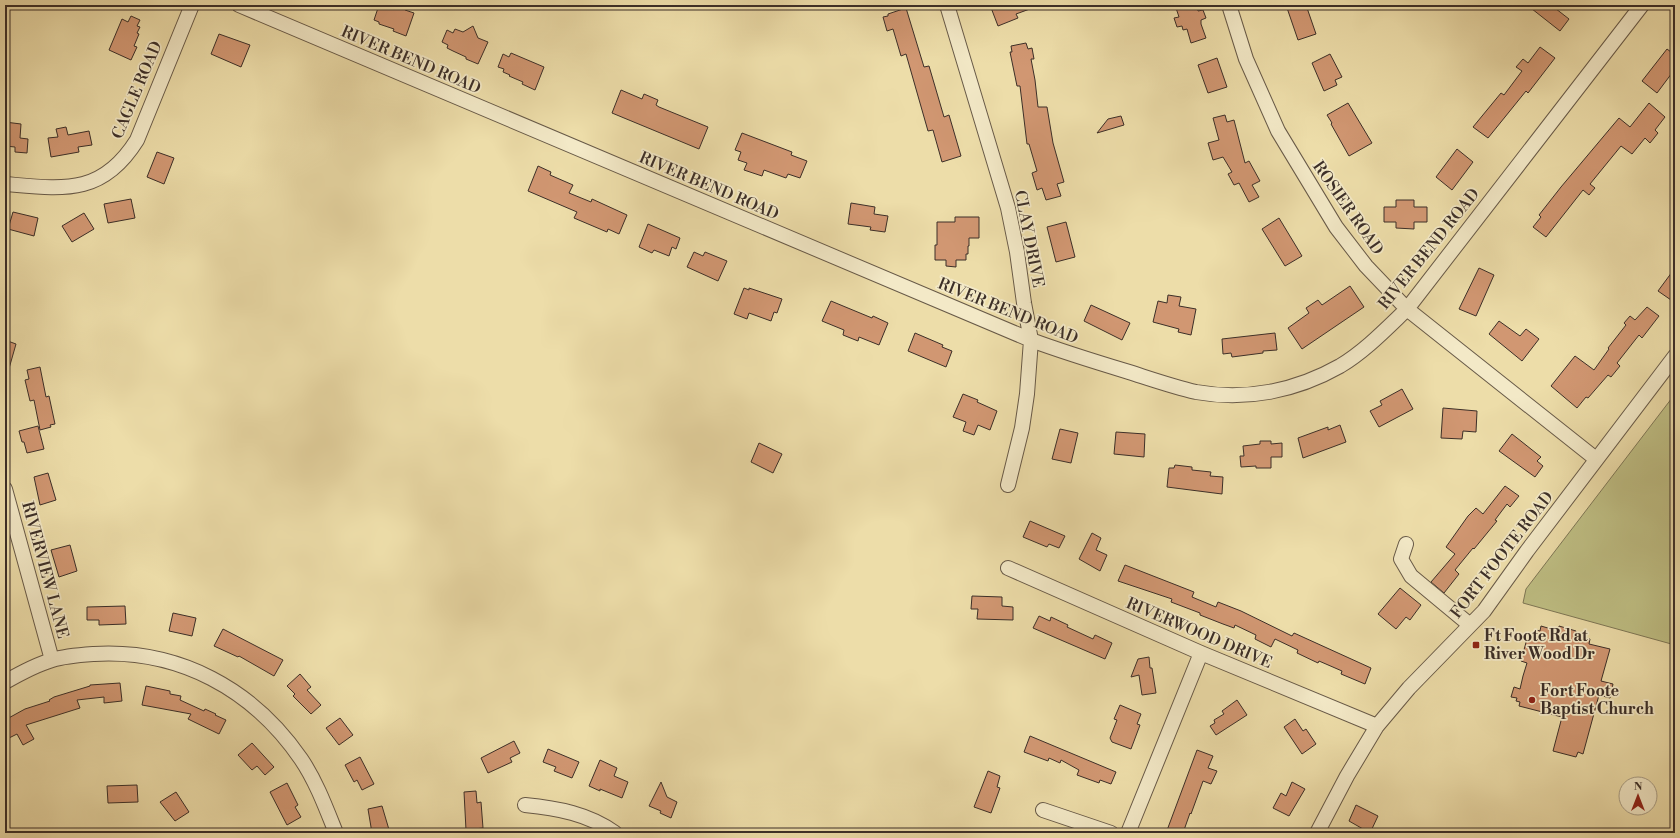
<svg xmlns="http://www.w3.org/2000/svg" width="1680" height="838" font-family="'Libre Bodoni',serif">
  <style>
    .green { fill: #bfbf84; stroke: #7e7756 }
    .building { fill: #d19772; stroke: #3c2f28 }
    .lines { fill: none; stroke-linecap: round; stroke-linejoin: round }
    .minor-casing { stroke: #685a48; stroke-width: 16 }
    .minor { stroke: #f3e9c7; stroke-width: 14 }
    .poi-dot { fill: #8f2418; stroke: #f3e9c7; stroke-width: 1.5 }
    .labels { text-anchor: middle; dominant-baseline: central; stroke-width: 3.5; stroke-linejoin: round; paint-order: stroke }
    .street-label { font-size: 16px; fill: #3c2f28; stroke: #f3e9c7 }
    .poi-label { font-size: 16px; font-weight: bold; fill: #3c2f28; stroke: #f3e9c7; text-anchor: start }
  </style>
  <rect width="100%" height="100%" fill="#eddda9"/>
  <filter id="stains"><feTurbulence type="fractalNoise" baseFrequency=".005" numOctaves="4"/><feColorMatrix values="0 0 0 0 .2 0 0 0 0 .09 0 0 0 0 .02 0 0 0 .5 -.17"/></filter>
  <radialGradient id="worn" r=".72"><stop offset=".6" stop-color="#630" stop-opacity="0"/><stop offset="1" stop-color="#630" stop-opacity=".3"/></radialGradient>
  <path class="green" d="M1675 394V645L1523 603 1526 589Z"/>
  <path class="building" d="M379 5H407L405 10 414 13 406 36 393 31 394 29 379 24V22L374 20Z
    M990 5H1038V6L1016 14 1018 18 998 26Z
    M1175 5H1197L1198 11 1203 10 1206 18 1201 20V24L1206 38 1191 43 1187 29 1183 30 1182 26 1177 27 1174 18 1179 17Z
    M1286 5H1306L1316 34 1298 40Z
    M1527 5H1551L1569 19 1560 31Z
    M906 8 924 67 929 66 944 117 949 115 961 156 942 162 933 130 928 131 906 54 901 56 893 29 887 31 883 17 888 16V14Z
    M131 16 140 20 137 26 140 27 137 33 139 34 134 46 137 47 131 60 109 50 122 19 128 22Z
    M473 26 478 38 488 42 478 64 466 59V57L453 51 447 48 448 45 442 42 447 30 453 33 455 29 463 32Z
    M219 34 250 45 241 67 211 54Z
    M1026 43 1028 49 1032 48 1034 59H1031L1035 80 1038 107H1047L1053 143 1064 182 1057 184 1061 196 1046 200 1042 188 1037 190 1032 173 1037 171 1029 144H1027L1020 86H1017L1010 52H1012L1011 46Z
    M1540 47 1555 58 1528 93 1526 91 1488 138 1473 127 1501 93 1504 95 1522 71 1516 67 1523 59 1528 63Z
    M1667 49 1675 55V69L1657 93 1642 81Z
    M511 53 544 67 535 90 522 84 523 82 509 76 510 75 503 72 504 69 498 67 503 54 509 57Z
    M1330 54 1342 77 1335 80 1337 85 1324 91 1312 63Z
    M1217 58 1227 87 1208 93 1198 65Z
    M621 90 642 99 644 94 658 100 656 105 659 107 708 127 699 149 612 113Z
    M1348 103 1372 143 1349 156 1331 124 1332 123 1327 115Z
    M1649 103 1665 117 1655 130 1658 133 1650 143 1645 138 1632 154 1621 146 1590 184 1595 188 1589 195 1583 190 1546 237 1533 227 1541 217 1539 215 1561 187 1619 118 1630 127Z
    M1225 115 1227 122 1234 120 1245 163 1249 161 1260 181 1252 185 1259 197 1249 202 1239 183 1234 185 1228 174 1232 172 1223 157 1213 160 1208 143 1219 140 1213 118Z
    M1121 116 1124 125 1097 133 1108 119Z
    M5 122 21 124 20 138 28 139 27 153 15 152V147L5 146Z
    M66 127 68 135 89 131 92 145 78 147 79 152 51 157 48 138 58 137 56 129Z
    M742 133 792 152 791 155 807 161 800 178 788 174 786 178 764 170 762 176 744 170 747 163 738 160 741 152 735 150Z
    M1457 149 1473 162 1452 190 1436 177Z
    M157 152 174 158 164 184 147 177Z
    M538 166 551 172 550 175 573 185 569 193 591 202 592 199 627 215 619 234 608 229 607 232 574 218 577 212 528 191Z
    M131 199 135 218 108 223 104 204Z
    M1396 200H1414V207H1427V222H1414V229L1396 228V222H1384V207H1396Z
    M851 203 875 207 874 214 888 216 885 232 870 230 871 227 848 224Z
    M13 212 38 218 34 236 8 229Z
    M84 213 94 229 72 242 62 226Z
    M955 217H979V238H969V246H968V254H966V260H956V267L946 266V260H935V245H937V222H955Z
    M1279 218 1302 256 1285 266 1262 229Z
    M1066 222 1075 257 1056 262 1047 227Z
    M648 224 680 238 676 249 672 247 669 256 654 250 652 253 639 247Z
    M694 252 703 256 705 252 727 261 718 281 687 267Z
    M1479 268 1494 275 1476 316 1459 309Z
    M1675 268V294L1671 300 1658 291Z
    M1350 286 1364 307 1302 349 1288 328 1309 313 1306 308 1318 300 1322 305Z
    M744 288 749 290V288L782 299 777 313 774 312 771 321 749 313 747 319 734 314Z
    M1168 295 1181 297 1179 306 1196 309 1191 335 1178 332 1179 329 1153 322 1158 301 1167 303Z
    M831 301 872 318 873 316 888 323 879 345 859 337 858 341 843 335 844 330 822 321Z
    M1091 305 1130 323 1122 340 1084 321Z
    M1647 307 1659 316 1642 338 1639 335 1617 363 1620 366 1611 377 1608 375 1588 398 1586 397 1577 408 1551 386 1575 356 1594 370 1609 349 1608 348 1626 325 1624 323 1630 316 1635 320Z
    M1499 321 1520 336 1526 329 1539 339 1522 361 1489 334Z
    M915 333 943 345 942 347 952 351 946 367 908 351Z
    M1275 333 1277 350 1263 351V353L1232 357 1231 353 1223 354 1222 339Z
    M5 340 16 344 8 372H5Z
    M40 367 46 397 49 396 55 424 50 425 51 427 40 430 34 400 30 401 25 380 29 379 27 370Z
    M1402 389 1413 409 1379 427 1370 411 1382 405 1380 401Z
    M963 394 978 400 977 402 997 411 990 430 978 425 974 435 963 431 966 422 953 417Z
    M1443 408 1477 411 1476 432 1463 431 1462 439 1441 438Z
    M1340 425 1346 442 1303 458 1298 438 1328 427V430Z
    M38 426 44 449 27 453 24 442H22L19 431Z
    M1060 429 1078 433 1071 463 1052 459Z
    M1116 432 1145 434 1144 457 1114 454Z
    M1512 434 1541 457 1537 461 1543 466 1535 477 1499 451Z
    M1260 441H1271V444L1282 443V457H1271V468H1256V466L1241 467 1240 456H1244L1243 446 1260 444Z
    M759 443 782 454 773 473 751 462Z
    M1175 465 1192 467V470L1211 472 1210 476 1223 477 1222 494 1167 487 1169 468H1174Z
    M48 473 56 500 40 505 34 477Z
    M1505 486 1519 496 1510 507 1507 504 1495 520 1497 521 1474 549 1473 548 1455 570 1459 574 1444 593 1431 582 1455 554 1446 547 1468 516 1476 508 1483 514Z
    M1030 521 1065 536 1059 548 1049 544 1047 547 1023 537Z
    M1092 533 1101 538 1096 550 1107 555 1100 571 1079 559Z
    M70 545 77 571 59 577 51 550Z
    M1125 565 1194 592 1192 597 1216 607 1218 602 1241 611 1292 636 1294 633 1371 668 1365 684 1341 674 1342 671 1319 661 1318 663 1297 653 1298 650 1275 639 1271 647 1255 639 1256 635 1235 625 1234 628 1223 624 1200 615V613L1171 602 1172 599 1118 581Z
    M1400 588 1421 605 1410 620 1406 617 1396 629 1378 614Z
    M972 596 1002 597V606L1013 607V620L977 619 978 609H971Z
    M125 606 126 624 99 625V620H87V607Z
    M173 613 196 618 192 636 169 631Z
    M1039 616 1050 621 1051 617 1068 625 1067 627 1093 639 1095 635 1112 643 1105 659 1033 628Z
    M1541 626 1558 631 1559 626 1576 631 1575 635 1590 639 1589 644 1610 649 1601 681 1613 684 1610 698 1599 695 1583 754 1578 752 1576 757 1553 751 1562 717 1519 706 1520 702 1516 701 1517 698 1511 697 1514 687 1520 689 1523 676 1527 663 1521 661 1528 635 1534 637 1536 630 1540 631Z
    M223 629 283 660 274 676 239 656 238 657 214 646Z
    M1149 657 1150 668H1152L1156 693 1142 695 1139 675 1131 677 1138 659Z
    M300 674 311 687 307 690 321 705 311 714 293 696 295 694 287 686Z
    M120 683 122 701 104 703V697L77 700 80 708 26 725 34 739 23 745 17 734 5 740V720L25 709 50 701 49 700 54 697 90 686V685Z
    M146 686 170 691V694L181 696 180 700 204 711 205 709 216 714 215 715 226 720 219 734 188 719 191 714 142 705Z
    M1237 700 1247 715 1216 735 1210 726 1215 723 1214 720 1224 714 1222 711Z
    M1120 705 1141 714 1137 724 1140 725 1131 749 1112 742 1110 738 1117 720 1114 719Z
    M340 718 353 735 339 745 326 728Z
    M1295 719 1303 731 1306 729 1316 744 1302 754 1284 727Z
    M1030 736 1116 772 1111 784 1100 780 1099 783 1077 775 1079 770 1061 760 1060 763 1049 758 1048 761 1024 752Z
    M514 741 520 753 510 758 512 762 488 773 481 758Z
    M252 743 274 767 265 775 257 766 252 770 238 755Z
    M548 749 579 762 572 778 554 771 556 767 543 762Z
    M1197 750 1213 756 1208 768 1217 771 1211 784 1203 781 1191 814 1190 813 1183 833H1166Z
    M360 757 374 784 362 790 357 780 354 782 345 765Z
    M600 760 617 768 614 776 628 782 622 798 600 789V791L589 786Z
    M988 771 1000 776 997 787 1000 788 991 813 974 807Z
    M661 782 667 797 677 802 671 818 660 813 661 811 649 806Z
    M1292 782 1305 789 1289 816 1273 808 1281 793 1286 796Z
    M287 783 298 805 295 807 301 817 287 825 270 792Z
    M137 785 138 802 108 803 107 786Z
    M476 791 477 803 481 802 483 828 466 830 464 792Z
    M176 792 189 812 175 821 160 802Z
    M1356 805 1378 816 1370 833 1349 821Z
    M382 806 390 833H372L368 809Z"/>
  <g class="lines">
    <g class="minor-casing">
      <path id="minor" d="M239 5 1031 340C1063 352 1096 362 1129 372 1151 379 1174 387 1196 392 1246 401 1296 391 1340 366 1365 351 1386 329 1407 309L1642 5
        M947 5 1008 208 1017 252 1024 303 1031 340 1027 394 1022 428 1008 485
        M1229 5 1246 59 1278 131 1336 227 1366 266 1407 309 1596 459
        M5 184C63 189 102 196 137 140L192 5
        M5 489 52 660
        M1406 544 1401 559 1411 576 1470 625
        M1008 568 1201 653 1377 726
        M5 682C19 674 35 665 52 660 65 656 80 655 94 654 179 649 253 689 301 759 316 781 326 808 336 833
        M525 805C557 808 589 814 615 833
        M1043 810 1111 833
        M1128 833 1201 653
        M1317 833 1347 776 1377 726 1409 688 1484 611 1527 551 1675 356"/>
    </g>
    <use href="#minor" class="minor"/>
  </g>
  <g class="poi-dot">
    <rect x="1472" y="641" width="8" height="8" rx="2"/>
    <circle cx="1532" cy="700" r="4"/>
  </g>
  <g class="labels">
    <g class="street-label">
      <text transform="translate(411 60) rotate(23)">RIVER BEND ROAD</text>
      <text transform="translate(137 90) rotate(-67)">CAGLE ROAD</text>
      <text transform="translate(709 186) rotate(23)">RIVER BEND ROAD</text>
      <text transform="translate(1348 208) rotate(55)">ROSIER ROAD</text>
      <text transform="translate(1029 239) rotate(79)">CLAY DRIVE</text>
      <text transform="translate(1429 249) rotate(-51)">RIVER BEND ROAD</text>
      <text transform="translate(1008 311) rotate(22)">RIVER BEND ROAD</text>
      <text transform="translate(1502 555) rotate(-52)">FORT FOOTE ROAD</text>
      <text transform="translate(45 570) rotate(75)">RIVERVIEW LANE</text>
      <text transform="translate(1199 633) rotate(23)">RIVERWOOD DRIVE</text>
    </g>
    <g class="poi-label">
      <text x="1484" y="636">Ft Foote Rd at<tspan x="1484" dy="18">River Wood Dr</tspan></text>
      <text x="1540" y="691">Fort Foote<tspan x="1540" dy="18">Baptist Church</tspan></text>
    </g>
  </g>
  <rect width="1680" height="838" fill="none" stroke="#eddda9" stroke-width="20"/>
  <rect x="6" y="6" width="1668" height="826" fill="none" stroke="#3c2f28" stroke-width="2"/>
  <rect x="10" y="10" width="1660" height="818" fill="none" stroke="#3c2f28"/>
  <g transform="translate(1638 796)"><circle r="19" fill="#f3e9c7" stroke="#aa9f87"/>
  <path d="M0-3L7 15L0 10L-7 15Z" fill="#8f2418"/>
  <text y="-6" font-size="11" font-weight="bold" text-anchor="middle" fill="#3c2f28">N</text>
  </g>
  <rect width="100%" height="100%" filter="url(#stains)"/>
  <rect width="100%" height="100%" fill="url(#worn)"/>
</svg>
